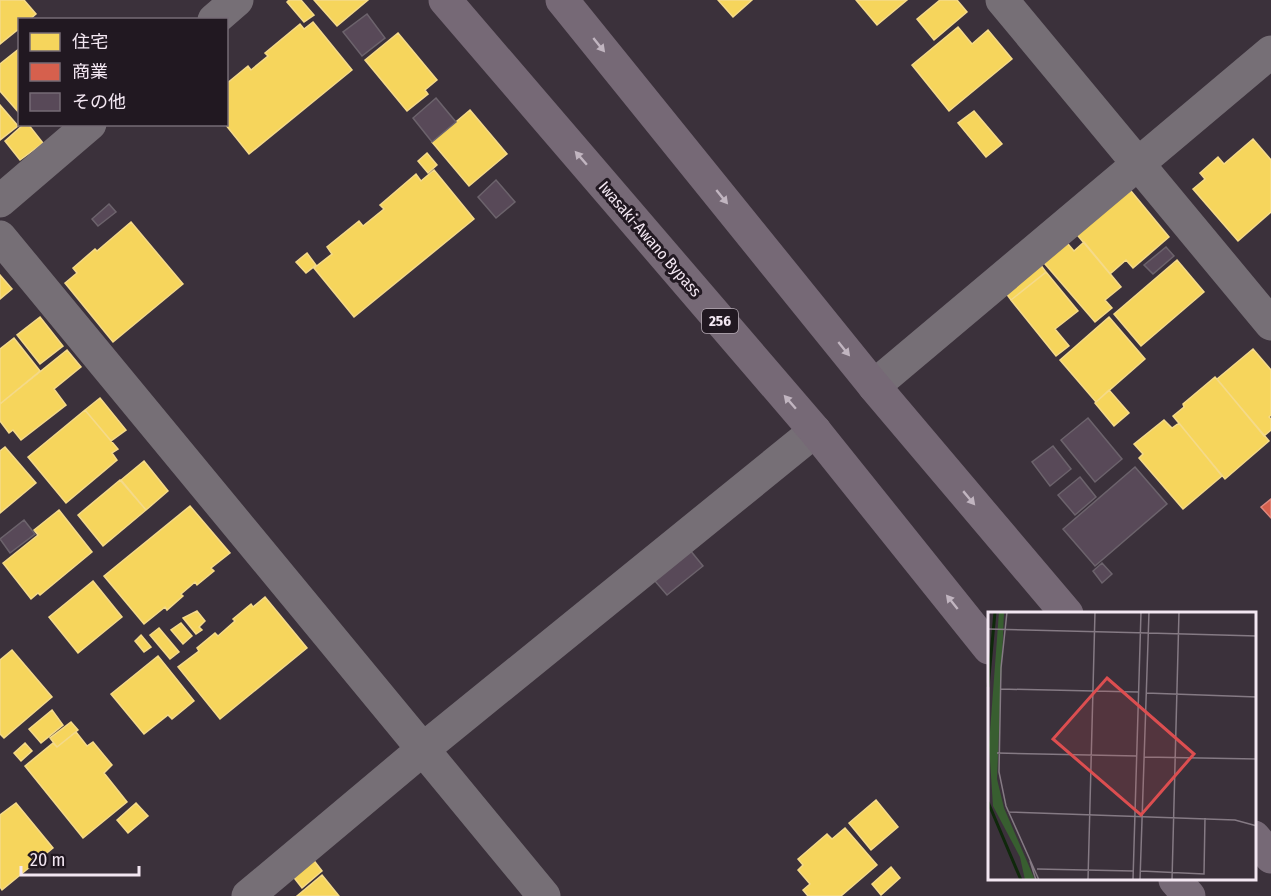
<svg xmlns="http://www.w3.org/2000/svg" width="1271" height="896" font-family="'Fira Sans Condensed','Noto Sans JP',sans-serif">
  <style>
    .homes { fill: #f6d55c; stroke: #f5da89; stroke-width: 1.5 }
    .shops { fill: #d6604d; stroke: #df887e; stroke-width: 1.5 }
    .building { fill: #584958; stroke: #6c636c; stroke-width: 1.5 }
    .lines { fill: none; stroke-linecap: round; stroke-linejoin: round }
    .minor { stroke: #766f76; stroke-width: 33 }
    .highway { stroke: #766976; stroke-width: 33 }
    .oneway { fill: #c1b5c0 }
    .labels { text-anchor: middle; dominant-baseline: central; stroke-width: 6; stroke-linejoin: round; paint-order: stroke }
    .shield { fill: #211821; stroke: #b4a9b3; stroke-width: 1.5 }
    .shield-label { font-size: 15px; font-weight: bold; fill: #f3e7f2 }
    .street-label { font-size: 16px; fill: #f3e7f2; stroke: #211821 }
    .inset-river { fill: none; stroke: #0f280b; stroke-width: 3 }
    .inset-road { fill: none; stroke: #857a84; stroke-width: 1.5 }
    .view { fill: #dc4e50; fill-opacity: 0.15; stroke: #dc4e50; stroke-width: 3 }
    .inset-edge { fill: none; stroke: #f3e7f2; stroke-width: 3 }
  </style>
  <rect width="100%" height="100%" fill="#3b313b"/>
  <path class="homes" d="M0 0H24L36 14 29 20H20V28L0 44Z
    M289 0H301L314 15 304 22 287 2Z
    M314 0H368L337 26Z
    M718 0H752L733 17Z
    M856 0H907L877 25Z
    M940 0H957L967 12 934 40 917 19Z
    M313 22 352 70 249 154 225 124H226V84L248 66 251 70 268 56 265 53 300 24 304 29Z
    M958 27 972 44 988 30 1012 59 949 111 912 65Z
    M398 33 437 80 425 90 428 94 407 111 365 60Z
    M20 48V114L0 91V64Z
    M0 105 18 126 0 140Z
    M470 110 507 154 469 186 432 142Z
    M974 111 1002 144 986 157 958 123Z
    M24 124H28L43 143 20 160 5 141Z
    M1253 139 1271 160V212L1238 241 1193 189 1205 179 1200 173 1218 157 1224 164Z
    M427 153 437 165 428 173 418 161Z
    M434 170 474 219 354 317 314 268 332 254 327 247 359 221 363 226 384 209 380 205 416 174 421 181Z
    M1131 191 1169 237 1133 268 1126 260 1110 274 1073 230Z
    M131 222 183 284 113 342 65 283 77 273 73 268 95 249 97 251Z
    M1062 237 1074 251 1084 242 1121 287 1105 300 1112 308 1095 322 1039 257Z
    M307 253 316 265 306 273 296 262Z
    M1037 260 1046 272 1011 300 1002 288Z
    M1177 260 1204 292 1141 346 1114 314Z
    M1046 272 1078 311 1055 329 1069 346 1056 356 1011 300Z
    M0 275 12 289 0 299Z
    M40 317 63 346 40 364 17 335Z
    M1109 317 1145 359 1096 402 1060 360Z
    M14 338 40 371 0 404V349Z
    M1253 349 1271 370V415L1269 417 1271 419V430L1264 436 1217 379Z
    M67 350 81 367 54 389 66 405 21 440 13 430 9 433 0 421V404Z
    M1215 377 1269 441 1225 479 1173 416 1184 407 1183 404Z
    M1109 390 1129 413 1114 426 1095 403Z
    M100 398 126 430 111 441 85 410Z
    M85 410 118 449 112 453 117 460 66 503 28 457Z
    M1164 420 1172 428 1179 423 1222 476 1183 509 1139 458 1143 454 1134 444Z
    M5 447 36 483 0 513V451Z
    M144 461 168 491 146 510 121 480Z
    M120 480 146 510 103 546 78 515Z
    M190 506 230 553 211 568 214 571 197 585 195 582 181 594 183 596 167 610 165 607 144 624 104 576Z
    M59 510 92 552 40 595 38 593 31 599 3 563 38 535 34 530Z
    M93 581 122 617 78 653 49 617Z
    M265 597 307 648 220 719 178 667 199 651 197 648 215 633 218 636 235 621 233 619 251 604 253 607Z
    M197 611 205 621 199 627 202 630 196 634 183 618Z
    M181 623 192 636 183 644 171 630Z
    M159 628 179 652 170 659 150 635Z
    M141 635 151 647 144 652 135 641Z
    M12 650 52 697 4 738 0 734V660Z
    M158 656 194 701 172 719 168 715 144 734 111 694Z
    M52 710 63 725 41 743 29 729Z
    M71 722 78 730 57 747 50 738Z
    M76 732 87 746 93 742 112 765 104 773 127 802 83 838 25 766 53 743 57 747Z
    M25 743 32 751 21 761 14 753Z
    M876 800 898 827 871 850 849 823Z
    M16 803 53 848 2 890 0 887V815Z
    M136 803 148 816 128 833 117 820Z
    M845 828 877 865 841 896H808L803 890 810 884 798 870 803 865 798 859 827 834 832 839Z
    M312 858 322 871 302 888 292 875Z
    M891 867 900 878 881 895 872 884Z
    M322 875 339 896H297Z"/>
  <path class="shops" d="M1271 499V518L1261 507Z"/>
  <path class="building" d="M367 14 385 38 362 56 343 32Z
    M436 98 456 122 432 142 413 118Z
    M496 180 515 202 496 218 478 197Z
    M109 204 116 212 98 226 92 219Z
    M1166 247 1174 256 1153 274 1144 265Z
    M1088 418 1122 459 1095 482 1061 440Z
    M1053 446 1071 469 1050 486 1032 462Z
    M1135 467 1167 504 1095 566 1063 529Z
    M1080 477 1096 497 1075 515 1058 495Z
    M24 520 35 534 10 553 0 539Z
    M685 544 703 566 667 595 649 574Z
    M1102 563 1112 574 1102 583 1093 571Z"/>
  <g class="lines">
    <path class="minor" d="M1002 0 1271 324
      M214 20 237 0
      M0 201 90 124
      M0 237 544 896
      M874 386 1271 52
      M248 896 422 750 815 431"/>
    <path class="highway" d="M445 0 815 431 989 648
      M562 0 874 386 1067 614
      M1254 837 1271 857
      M1175 880 1189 896"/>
  </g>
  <defs><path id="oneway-solid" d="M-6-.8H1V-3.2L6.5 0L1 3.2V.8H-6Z" transform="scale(1.5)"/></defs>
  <g class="oneway">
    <use href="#oneway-solid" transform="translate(599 45) rotate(51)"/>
    <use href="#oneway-solid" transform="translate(581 158) rotate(-131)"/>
    <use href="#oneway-solid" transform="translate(722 197) rotate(51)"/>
    <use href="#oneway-solid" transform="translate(844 349) rotate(51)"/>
    <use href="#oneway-solid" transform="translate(790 402) rotate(-131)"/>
    <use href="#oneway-solid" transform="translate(969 498) rotate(50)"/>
    <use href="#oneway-solid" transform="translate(952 602) rotate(-129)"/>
  </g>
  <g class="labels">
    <rect class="shield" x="702" y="309" width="36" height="24" rx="4.5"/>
    <g class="shield-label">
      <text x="720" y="321">256</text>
    </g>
    <g class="street-label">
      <text transform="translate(650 239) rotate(49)">Iwasaki-Awano Bypass</text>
    </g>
  </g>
  <g transform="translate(988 612)">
    <rect width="268" height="268" fill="#3b313b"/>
    <path d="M11 0H16L9 167 16 196 47 268H37L32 245 5 194 1 133Z" fill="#385e30"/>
    <path class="inset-river" d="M0 75 7 0M0 190 33 268"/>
    <path class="inset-road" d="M19 0 13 56 11 160 18 194 51 268M0 17 160 21M160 21 269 24M12 77 150 80M158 81 269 85M9 141 149 144M156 145 269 147M20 200 247 208 269 214M42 249 48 268M49 257 145 259M153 259 216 262 217 206M100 268 107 0M145 268 153 0M152 268 161 0M184 268 191 0"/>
    <path class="view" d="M119 66 206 142 153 203 65 127Z"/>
    <rect width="268" height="268" class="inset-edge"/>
  </g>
  <rect x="18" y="18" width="210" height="108" fill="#211821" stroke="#756b75" stroke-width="1.5"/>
  <rect x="30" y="33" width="30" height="18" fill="#f6d55c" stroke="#756b75" stroke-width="1.5"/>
  <text x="72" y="48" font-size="18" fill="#f3e7f2">住宅</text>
  <rect x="30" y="63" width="30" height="18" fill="#d6604d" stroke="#756b75" stroke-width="1.5"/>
  <text x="72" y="78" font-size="18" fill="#f3e7f2">商業</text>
  <rect x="30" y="93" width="30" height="18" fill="#584958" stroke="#756b75" stroke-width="1.5"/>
  <text x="72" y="108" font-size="18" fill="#f3e7f2">その他</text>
  <path d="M21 866v9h118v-9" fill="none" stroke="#f3e7f2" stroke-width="3"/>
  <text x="30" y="866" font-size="18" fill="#f3e7f2" stroke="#211821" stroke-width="4.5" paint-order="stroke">20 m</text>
</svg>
